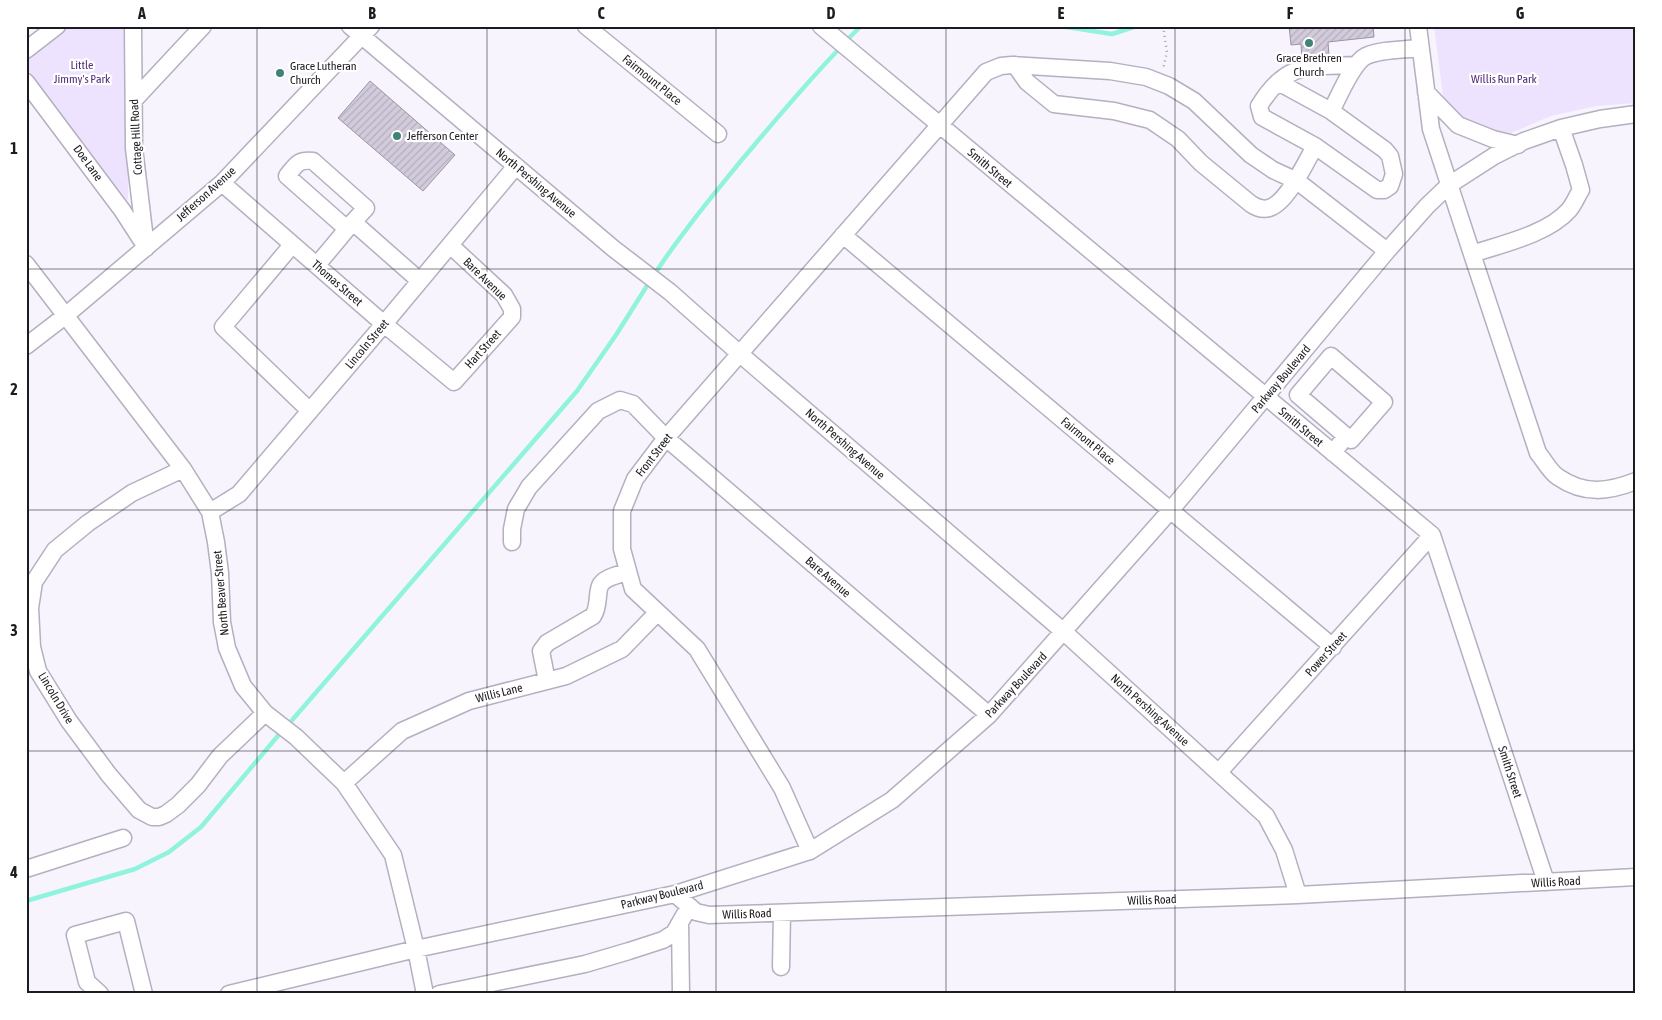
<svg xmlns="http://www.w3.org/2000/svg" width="1662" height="1020" font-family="'Asap Condensed',sans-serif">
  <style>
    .park { fill: #ede3fe }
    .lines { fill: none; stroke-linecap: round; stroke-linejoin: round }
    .stream { stroke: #90f3dd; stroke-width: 4.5 }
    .building { fill: url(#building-hatch); stroke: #9a94a4 }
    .minor-casing { stroke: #b5afbf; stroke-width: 19 }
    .path { stroke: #a29fa7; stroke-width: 2.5; stroke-dasharray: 1 4; stroke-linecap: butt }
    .minor { stroke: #fff; stroke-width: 16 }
    .grid { fill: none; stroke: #1d1a20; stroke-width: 1; stroke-opacity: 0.55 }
    .poi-dot { fill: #418476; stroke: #fff; stroke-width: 2 }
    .labels { text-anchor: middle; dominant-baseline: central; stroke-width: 4.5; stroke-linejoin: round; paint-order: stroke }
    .poi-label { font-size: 12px; fill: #1d1a20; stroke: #fff; text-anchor: start }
    .park-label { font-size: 12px; fill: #532e7c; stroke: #fff }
    .street-label { font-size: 12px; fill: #1d1a20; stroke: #fff }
    .neatline { fill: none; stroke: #1d1a20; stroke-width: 2 }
    .grid-label { font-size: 16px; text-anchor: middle; font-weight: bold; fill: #1d1a20 }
  </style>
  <defs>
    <pattern id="building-hatch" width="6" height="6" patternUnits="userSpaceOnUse" patternTransform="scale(1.25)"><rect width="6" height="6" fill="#d2cbdc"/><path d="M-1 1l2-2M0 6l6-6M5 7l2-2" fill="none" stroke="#b4aebc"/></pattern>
  </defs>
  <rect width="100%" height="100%" fill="#f7f4fe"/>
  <path class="park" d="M63 26H128V201L26 75V49Z
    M1434 26H1636V103L1596 106 1551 116 1511 133 1467 126 1443 96Z"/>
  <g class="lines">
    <path class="stream" d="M1060 26 1112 34 1137 26
      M846 41 861 26
      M654 275C680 235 710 199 740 162 773 123 805 84 841 47
      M287 726 577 391 616 335 650 281
      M26 901 135 869 169 852 201 827 282 731"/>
  </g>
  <path class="building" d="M1289 26H1373L1374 37 1328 42 1329 56 1302 59 1301 44 1291 45Z
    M370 81 455 155 423 191 338 118Z"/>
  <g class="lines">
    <g class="minor-casing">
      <path id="minor" d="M133 26 134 148 146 248
        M350 26 614 249 670 292 740 354 1064 632 1266 816 1284 850 1298 895
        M586 26 718 134
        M821 26 1432 535 1546 882
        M1418 26 1431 129 1472 254C1502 244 1548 234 1569 210 1574 204 1577 196 1581 190L1574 165 1561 128
        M26 50 57 26
        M1015 65 1027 82 1054 104 1114 111 1150 120 1178 139 1201 163 1251 204C1257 208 1262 210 1269 208 1287 203 1306 162 1315 146L1377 190H1384L1390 186 1394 174 1390 156 1385 150 1331 111C1339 97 1352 63 1366 56 1382 49 1403 50 1420 48
        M26 82 122 210 144 244
        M1278 82 1331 111
        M1426 92 1458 125 1493 139 1518 145
        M134 100 203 26
        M1315 146 1262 117 1259 106C1287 61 1308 67 1356 65
        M222 183 384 324 454 382 512 317V309L504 295 450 245
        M353 222 347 229 287 176C296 165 298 159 313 161L366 208 353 222 420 281
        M843 235 1333 647
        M292 245 223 327 310 411
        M1472 254 1538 453C1544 460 1550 472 1558 477 1584 495 1608 492 1636 481
        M26 264 183 469 210 512 216 542 220 573 222 622 227 648 243 686 265 713 296 737 344 783 393 855 416 949 425 994
        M317 265 347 229
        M26 346 65 316 222 183 371 26
        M1333 453 1346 436 1351 440 1384 402 1331 356 1298 395 1346 436
        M183 469 132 493 88 523 55 550 34 582 30 608 32 647 38 671 69 721 109 775 139 810 152 817H159L166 814 178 805 198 785 220 756 265 713
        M210 512 239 494 384 324 516 166
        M512 542V529L516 509 529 487 598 411 620 400 633 404 666 438 989 715
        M547 681 541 651 547 643 593 616C600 606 596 591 601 584 606 577 620 574 628 572
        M1219 772 1432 535
        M344 783 402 731 469 701 566 676 622 649 657 613
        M810 851 782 788 697 649 633 589 622 549V511L635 479 666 438 986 72 1001 66 1012 65 1110 71 1146 77 1169 86 1194 101 1251 155 1273 170 1297 181 1387 251
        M26 869 123 838
        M675 894 696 912 709 915 1298 895 1636 877
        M680 923 681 994
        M781 967 782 913
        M100 994 87 982 75 935 126 921 144 994
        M229 994 416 949 675 894 810 851 892 800 989 715 1170 511 1387 251 1427 206 1449 185 1494 156 1524 141 1561 128 1600 119 1636 114
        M439 994 585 964 629 951 663 940 674 933 689 907"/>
    </g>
    <path class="path" d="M1163 26 1167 52 1163 69"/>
    <use href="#minor" class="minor"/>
  </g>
  <path class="grid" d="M257 26V994M487 26V994M716 26V994M946 26V994M1175 26V994M1405 26V994M26 269H1636M26 510H1636M26 751H1636"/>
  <g class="poi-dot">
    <circle cx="1309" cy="43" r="5"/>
    <circle cx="280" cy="73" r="5"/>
    <circle cx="397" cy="136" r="5"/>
  </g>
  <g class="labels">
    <g class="poi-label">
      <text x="1309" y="58" text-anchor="middle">Grace Brethren<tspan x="1309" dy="14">Church</tspan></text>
      <text x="290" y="66">Grace Lutheran<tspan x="290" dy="14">Church</tspan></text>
      <text x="407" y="136">Jefferson Center</text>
    </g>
    <g class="park-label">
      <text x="82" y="65">Little<tspan x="82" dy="14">Jimmy's Park</tspan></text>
      <text x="1504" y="79">Willis Run Park</text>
    </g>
    <g class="street-label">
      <text transform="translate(652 80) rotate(39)">Fairmount Place</text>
      <text transform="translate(136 137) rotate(-93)">Cottage Hill Road</text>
      <text transform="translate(88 163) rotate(54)">Doe Lane</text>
      <text transform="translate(990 168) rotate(40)">Smith Street</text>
      <text transform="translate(536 183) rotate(40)">North Pershing Avenue</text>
      <text transform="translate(206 194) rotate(-42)">Jefferson Avenue</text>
      <text transform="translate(485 279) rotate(44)">Bare Avenue</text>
      <text transform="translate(337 283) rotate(41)">Thomas Street</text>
      <text transform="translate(367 344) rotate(-50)">Lincoln Street</text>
      <text transform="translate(483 349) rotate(-48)">Hart Street</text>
      <text transform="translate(1281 379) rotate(-50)">Parkway Boulevard</text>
      <text transform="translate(1301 427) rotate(40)">Smith Street</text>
      <text transform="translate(1088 441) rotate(40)">Fairmont Place</text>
      <text transform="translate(845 444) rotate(41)">North Pershing Avenue</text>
      <text transform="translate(654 455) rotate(-52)">Front Street</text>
      <text transform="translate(828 577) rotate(41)">Bare Avenue</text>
      <text transform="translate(221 593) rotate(-95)">North Beaver Street</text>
      <text transform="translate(1326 654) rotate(-48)">Power Street</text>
      <text transform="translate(1016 685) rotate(-47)">Parkway Boulevard</text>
      <text transform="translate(499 693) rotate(-14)">Willis Lane</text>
      <text transform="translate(56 698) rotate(59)">Lincoln Drive</text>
      <text transform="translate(1150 710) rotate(42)">North Pershing Avenue</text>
      <text transform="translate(1510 772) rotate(72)">Smith Street</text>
      <text transform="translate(1556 882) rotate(-3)">Willis Road</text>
      <text transform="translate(662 895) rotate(-14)">Parkway Boulevard</text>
      <text transform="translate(1152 900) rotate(-2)">Willis Road</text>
      <text transform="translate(747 914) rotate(-2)">Willis Road</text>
    </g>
  </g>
  <rect width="1662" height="1020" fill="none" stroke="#ffffff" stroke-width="55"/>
  <rect x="28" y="28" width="1606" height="964" class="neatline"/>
  <g class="grid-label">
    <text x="142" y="19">A</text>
    <text x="372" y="19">B</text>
    <text x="601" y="19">C</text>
    <text x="831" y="19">D</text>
    <text x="1061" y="19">E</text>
    <text x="1290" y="19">F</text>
    <text x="1520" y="19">G</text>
    <text x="14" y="154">1</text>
    <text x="14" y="395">2</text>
    <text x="14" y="636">3</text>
    <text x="14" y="878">4</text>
  </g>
</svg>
